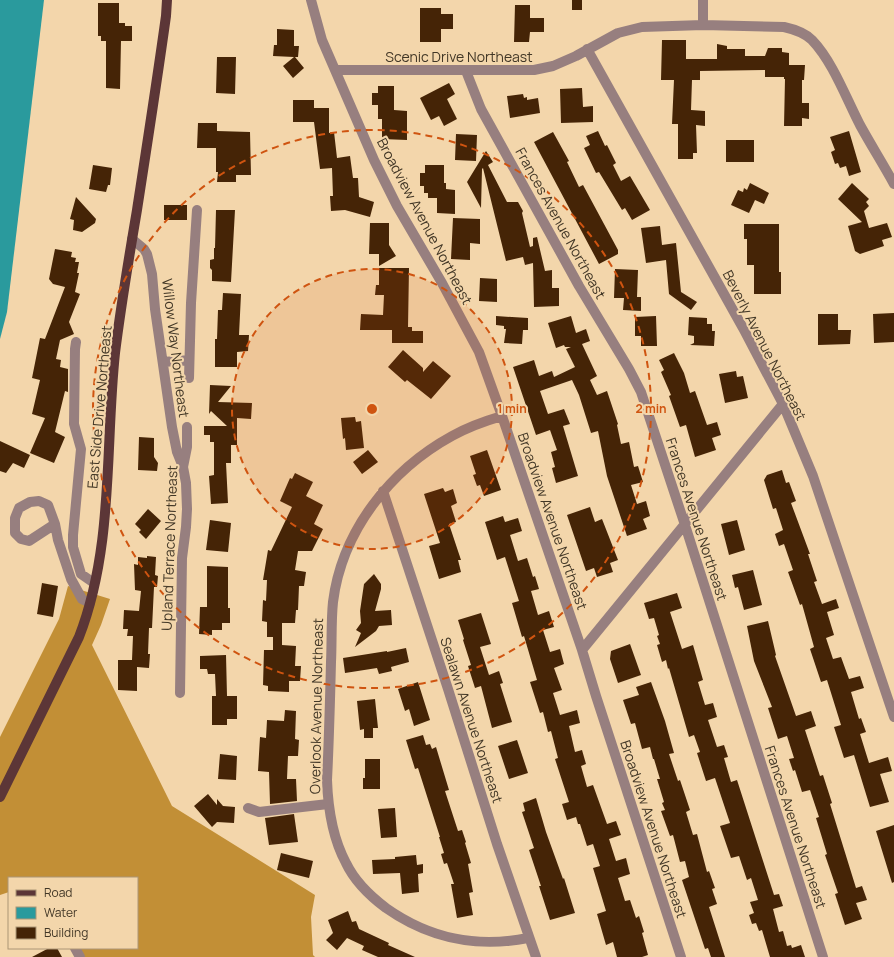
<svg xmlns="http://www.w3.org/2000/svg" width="894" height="957" font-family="Manrope,sans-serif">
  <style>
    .forest { fill: #c28f36 }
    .water { fill: #2a9a9d }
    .building { fill: #452406 }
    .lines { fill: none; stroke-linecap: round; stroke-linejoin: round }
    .minor { stroke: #977f7f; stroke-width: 10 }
    .major { stroke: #5c3637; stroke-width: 10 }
    .ring { fill: none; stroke: #cf5410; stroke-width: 2; stroke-dasharray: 7 5 }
    .labels { text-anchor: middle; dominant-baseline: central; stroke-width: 4; stroke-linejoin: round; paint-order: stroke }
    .street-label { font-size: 14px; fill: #423726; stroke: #f3d6ab }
    .centre { fill: #cf5410; stroke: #f3d6ab; stroke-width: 2 }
    .ring-label { font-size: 12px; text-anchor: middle; font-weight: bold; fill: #cf5410; stroke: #f3d6ab; stroke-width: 4; stroke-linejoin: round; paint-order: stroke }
  </style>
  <rect width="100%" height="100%" fill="#f3d6ab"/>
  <path class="forest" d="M68 586 110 599 101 625 92 645 172 806 315 895 311 917 313 955 315 957H83L78 948H137V878H9V892L0 895V737L59 619Z"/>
  <path class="water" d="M0 0H44L7 312 0 339Z"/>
  <path class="building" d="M572 0H582V10H572Z
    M98 3H119V23H125V26H132V41H121L120 89 106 88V41H101V36H98Z
    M515 5H530V18H544V32H530L529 42H514Z
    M420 8H441V14H453V29H441V42H420Z
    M277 29 294 30V46H299L298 57H295L304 68 293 78 283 66 294 57 273 56 274 45H277Z
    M662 40H686V59H717V44L727 46V49H745V56H765L768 48H782V52L789 53V65H805L804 80H802V103H809V119L802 118V126H784L785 79H784V77H765V70L700 71V80H692L691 110 705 111V126L696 125 697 153H693V159H678V124H672L674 80H661Z
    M217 57H236L235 94 216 93Z
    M449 83 455 94 447 99 457 119 444 126 439 116 431 120 420 98Z
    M378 86H394V110L407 111V140L382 139V119H378V105H372V93H378Z
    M582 88 583 107 593 106V122L561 123 560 89Z
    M523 94 524 98 527 97V100L538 98 540 113 510 118 507 96Z
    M293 100H314V108H329V133L334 132 337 158 350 156 353 178H358L359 197 374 202 370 217 345 210 331 211 330 196H333L332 168 320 169 314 122H293Z
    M198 123H217V131L250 132 251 175H236V182H217L218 172H216V148H197Z
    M598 131 605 146 607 145 616 163 613 165 621 181 630 176 650 210 632 220 625 208 622 210 599 172 596 173 584 148 590 145 586 136Z
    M849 131 861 172 849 176 846 166 840 168 838 163 835 164 831 152 835 150 830 137Z
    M553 132 569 161 567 162 579 187 583 185 618 250V254L599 264 534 142Z
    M456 134 477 135 476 161 455 160Z
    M726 140H754V162H726Z
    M486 151 493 162 488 165 507 202H518L523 211 522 213 530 247 533 246V238L537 237 545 271 552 270V288H559V306L534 307 533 263 525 265 523 257 506 261 483 168 482 169 481 208 467 182Z
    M93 165 112 168 110 185H108L106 192 89 189Z
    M425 165H444V183H446V189L455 190V214L437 213V198H428V193H424V186H420V173H425Z
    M750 183 769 193 764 204 755 200 749 213 731 205 738 190 743 192 744 188 747 190Z
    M852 183 869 199 866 202 869 206 864 211 869 228 887 223 892 237 882 240 884 246 860 254 855 251 848 226 862 222 838 199Z
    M76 197 96 219 95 223 82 232 73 230 74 220 70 219Z
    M164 205H187V220H164Z
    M216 210H235L231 282 212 281V270L210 268V260L214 259V248H215Z
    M453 218 480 219V244L470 243V260L451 259Z
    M370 223H389V245L396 256 379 266V254H369Z
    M744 224H779V272H781V294H754V265H747V239H744Z
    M660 226 662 245 676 243 681 292 697 302 691 310 669 294 666 260 646 263 641 228Z
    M55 249 72 252 71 257 76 258 75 262H79L77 273H79L75 292 80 294 69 322 74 334 60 340 56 359 61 360 60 367 68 369V392L65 391 55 432 65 437 54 463 30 453 45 418 32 414 40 380 32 378 40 338 45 339 65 287 53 284 49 279Z
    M379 268H409L408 327H412V331H423V343H392V330H360L361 314 383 315 384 295H375L376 285H379Z
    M615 269 638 270 637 297H641V311L623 310 624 298H614Z
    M480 278 497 279V302L479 301Z
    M223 293 241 294 239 335H249L248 351 237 352V367H215V339H217L218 310H222Z
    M894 313V342L874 343 873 314Z
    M818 314H838V330H851L850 344 818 345Z
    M496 316 528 318V330H523L522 344 504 343 506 329H504V326L496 325Z
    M571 316 576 333 586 329 590 341 582 344 597 376 590 380 597 395 607 391 618 424 617 425 621 444 629 442 634 467 638 466 643 482 631 485 637 504 646 501 650 516 643 519 647 529 627 536 607 476 598 431 591 433 579 395 572 380 540 391 548 414 564 409 570 424 563 426 578 476 556 483 552 468 555 467 551 452 557 450 550 430 536 435 513 367 534 360 539 376 552 371 554 377 575 367 566 349 571 347H565L564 345 556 348 548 323Z
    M656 316 657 346H641V336H635V317Z
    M689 317 707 318V324H712V331H715L714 346 690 345 694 343V336L688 335Z
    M403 350 423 368V372L433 361 451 376 431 399 407 380 405 382 388 367Z
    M674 353 684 373 690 393 695 391 707 425 717 422 721 435 712 438 716 450 695 457 686 425 680 427 669 396 671 395 661 372 664 370 659 360Z
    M736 371 737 377 743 376 748 398 725 403 719 374Z
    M210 385 231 386 218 402 252 403 251 419 237 418V445H231V463H226L228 503 211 504 209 476 214 475V442H210V435H204V426H227L211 411 209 414Z
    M355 417 356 422 361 421 364 448 346 450 345 438 343 439 341 418Z
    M139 437 154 438V457L158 463 157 471 138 470Z
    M0 441 30 455 24 468 13 463 6 473 0 471Z
    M368 450 378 462 362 474 353 462Z
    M487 450 501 490 484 496 480 485 477 486 473 475 476 474 470 456Z
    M782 470 786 483 789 482 796 501 791 503 810 554H808L817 581 814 582 822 604 836 599 839 608 827 612 834 635 826 638 833 659 841 657 849 679 860 676 864 688 851 692 859 719 861 718 866 732 860 734 869 763 888 757 892 771 880 774 889 802 870 807 854 755 844 758 834 727 841 725 827 680 821 682 810 649 814 647 802 604 800 605 788 572 793 570 784 544 779 546 775 534 783 530 776 508 773 509 764 480 767 475Z
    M295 473 313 482 306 496 323 505 314 524 323 529 312 551H298L295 570 306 572 304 586H299L298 610H296L295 623H282V645L296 646 295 666H301L300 681H289V692L268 691V686L263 685 264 650H273V637H267V622L262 621 263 600 266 601 267 580H263L268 550 271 551 292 507 280 501 290 478 292 479Z
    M443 488 445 492 453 489 457 503 451 506 456 522 449 524 461 560H458L461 572 439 579 429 546 440 543 424 494Z
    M590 507 595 522 602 519 618 560 610 563 613 572 597 577 594 568 586 571 567 515Z
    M148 509 161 521 146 539 139 532 141 530 135 524Z
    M503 516 505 522 518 518 522 531 510 535 518 561 527 558 533 577 535 576 539 589 531 591 538 615 549 611 554 627 543 630 550 652 560 649 564 664 554 668 562 690 553 693 560 715 577 710 580 723 569 726 575 752 582 750 586 764 581 766 587 787 593 785 607 824 616 821 621 835 609 839 616 861 626 858 630 874 618 878 625 901 630 900 636 918 639 916 644 932 642 933 648 955 642 957H617L613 942 606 945 597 914 606 911 593 868 600 866 593 844 587 846 580 824H578L576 817 567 820 562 804 569 802 555 759 558 758 551 731 548 732 543 712 540 713 530 682 537 680 524 636 522 637 512 603 519 601 505 557 497 560 485 522Z
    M210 520 231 523 228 552 206 550Z
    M737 520 745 550 729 555 721 524Z
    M147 556 156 557 155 575 158 576 157 587H154L152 628H149L148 654H150L149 668 137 667V691L118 690V660H132L133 636H127L128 629H123L124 610 139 611 141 591 135 590 134 564 138 565V557L147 558Z
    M207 566 228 567V608H230V623H222V630H212V635L199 634 200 607H207Z
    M753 570 762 605 744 610 738 587 735 588 732 575Z
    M374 574 381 584V589L375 611 391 610 392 625 379 626 376 631 355 647 361 633 356 630 361 623 360 611 364 584Z
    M42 583 58 586 53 617 37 614Z
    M677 593 682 608 670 612 682 649 693 645 703 680 698 682 705 705 713 703 717 717 708 720 717 747 724 745 728 757 724 758 731 782 737 780 774 895 779 894 783 906 773 909 779 932 783 931 787 946 791 945 792 948 801 945 805 957H770L762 930 759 931 756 923 752 924 749 915 754 913 750 902 758 900 751 878 747 880 739 856 731 858 720 826 730 823 715 778 706 781 697 753 700 752 694 735 689 737 669 668 668 669 666 660 662 662 657 645 660 644 657 636 659 635 654 618 649 619 644 603Z
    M481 613 491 644 480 647 489 675 499 671 503 683 500 684 512 722 492 728 481 686 475 688 468 666 471 665 463 640 464 639 458 620Z
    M768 621 776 655 775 656 796 716 811 711 816 726 805 730 820 776 823 775 832 803 830 804 856 888 862 886 867 900 856 903 862 919 845 925 835 894 838 893 825 855 827 854 816 818 819 817 810 790 802 792 795 770 793 771 789 759 794 758 787 736 778 739 768 708 772 707 754 661 747 626Z
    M630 644 641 675 618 683 610 659 611 651Z
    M406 648 409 662 391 667 392 671 379 674 377 668 345 673 343 658 387 651V652Z
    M226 655 227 696H237V719H227V725H212V696H216L215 674H208L207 669H200V656Z
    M418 682 430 720 414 726 409 709 405 711 398 689Z
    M651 682 665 721 674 753 669 754 678 781 680 780 690 810 686 812 693 835 697 834 707 872 709 871 715 888 712 889 717 904 709 907 725 957H711L708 948 705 949 682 880 689 877 685 861 680 862 673 835 670 836 661 811 665 810 662 803 664 802 657 779H660L654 759H653L650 747 642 749 635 723 631 724 623 700 639 695 636 687Z
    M375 699 378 728H373V738H364V729L360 730 357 701Z
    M285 710 296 711 295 739 299 740 298 756H288L287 779H296L297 801 270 804 269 772 258 771 260 737 266 738 267 720 284 721Z
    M423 735 426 745 430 744 432 749 436 747 449 790 445 791 458 831 462 830 466 842 465 843 471 863 468 864 473 892 469 893 473 915 457 918 451 884H454L447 863 444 864 441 854 444 853 439 837H440L418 768 415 769 406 740Z
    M517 740 528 773 509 779 498 746Z
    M220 754 237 756 236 780 218 779Z
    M365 759H380V789H363V778H365Z
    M208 794 217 805V799L223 806 235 807 234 823 217 822 212 827 194 806Z
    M536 798 546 832 563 879 564 878 575 913 550 920 539 886H541L529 850 534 848 522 812 525 811 523 803Z
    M395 808 397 837 381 838 378 809Z
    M294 814 298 842 269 845 265 818Z
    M894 825V882L892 883 876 831Z
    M281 853 313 861 309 878 277 870Z
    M416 855 417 865 423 864V873L418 874 419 892 402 894 400 873 373 874 372 860 395 859V857Z
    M348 911 352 922 356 921 359 929 389 943 388 945 415 957H378L362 950 364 946 347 938 337 950 326 940 333 933 328 920Z
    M49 948H57L62 957H32Z"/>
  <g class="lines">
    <path class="minor" d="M311 0 322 40 374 160 397 206 442 283 479 352 502 416 582 650 596 696 681 957
      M703 0V25
      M587 49 743 328 783 404 813 476 894 717
      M335 70H534L553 66 576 56 618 33 642 27 703 25 784 27C793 29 805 33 812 40 833 62 846 98 860 125 871 145 883 164 894 184
      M466 71 481 109 579 286 629 369 641 392 685 525 823 957
      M132 239 144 249 147 254 152 274 155 309 172 427 177 452 183 467
      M76 342 75 349 74 424 81 449 73 535V547L81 574 94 583
      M163 362 189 360
      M189 378 191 303 197 210
      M502 416C485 421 468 427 452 436 390 470 342 531 333 602 331 621 332 642 331 662 330 702 329 741 327 780 328 809 332 837 346 863 355 882 370 896 386 908 430 939 476 948 528 938
      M383 491 448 689 497 844 536 957
      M55 524 29 541 21 539 15 533V518L19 508 30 502 39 501 48 505 55 524 58 540 71 579 82 599 90 603
      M582 650 783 404
      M180 693 182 558 186 527 187 509 186 483 183 467 187 447V427
      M248 808 259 812 328 804
      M75 948 80 957"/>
    <path class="major" d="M0 797 79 637C114 547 105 447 115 353 121 305 129 257 137 210 147 145 157 81 166 16L167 0"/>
  </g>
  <circle cx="372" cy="409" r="140" fill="#cf5410" fill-opacity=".12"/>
  <g class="ring">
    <circle cx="372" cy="409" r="140"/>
    <circle cx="372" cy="409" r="279"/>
  </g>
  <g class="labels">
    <g class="street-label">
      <text x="459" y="56">Scenic Drive Northeast</text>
      <text transform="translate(425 221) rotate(62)">Broadview Avenue Northeast</text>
      <text transform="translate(561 223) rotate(61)">Frances Avenue Northeast</text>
      <text transform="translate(765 345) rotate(63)">Beverly Avenue Northeast</text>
      <text transform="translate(176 348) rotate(83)">Willow Way Northeast</text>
      <text transform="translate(99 407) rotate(-85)">East Side Drive Northeast</text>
      <text transform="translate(697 519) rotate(72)">Frances Avenue Northeast</text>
      <text transform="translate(553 521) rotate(71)">Broadview Avenue Northeast</text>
      <text transform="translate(169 548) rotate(-88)">Upland Terrace Northeast</text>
      <text transform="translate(316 706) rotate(-89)">Overlook Avenue Northeast</text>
      <text transform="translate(472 720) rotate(72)">Sealawn Avenue Northeast</text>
      <text transform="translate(796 827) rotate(72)">Frances Avenue Northeast</text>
      <text transform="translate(654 829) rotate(72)">Broadview Avenue Northeast</text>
    </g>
  </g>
  <circle cx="372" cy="409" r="6" class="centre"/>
  <g class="ring-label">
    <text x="512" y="413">1 min</text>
    <text x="651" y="413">2 min</text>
  </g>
  <rect x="8" y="877" width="130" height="72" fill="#f3d6ab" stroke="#ac9676"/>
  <rect x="16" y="890" width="20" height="6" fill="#5c3637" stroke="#ac9676"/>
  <text x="44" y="897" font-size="12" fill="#423726">Road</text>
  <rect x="16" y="907" width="20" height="12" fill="#2a9a9d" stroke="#ac9676"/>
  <text x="44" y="917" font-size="12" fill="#423726">Water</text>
  <rect x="16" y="927" width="20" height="12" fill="#452406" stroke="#ac9676"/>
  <text x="44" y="937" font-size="12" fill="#423726">Building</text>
</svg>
